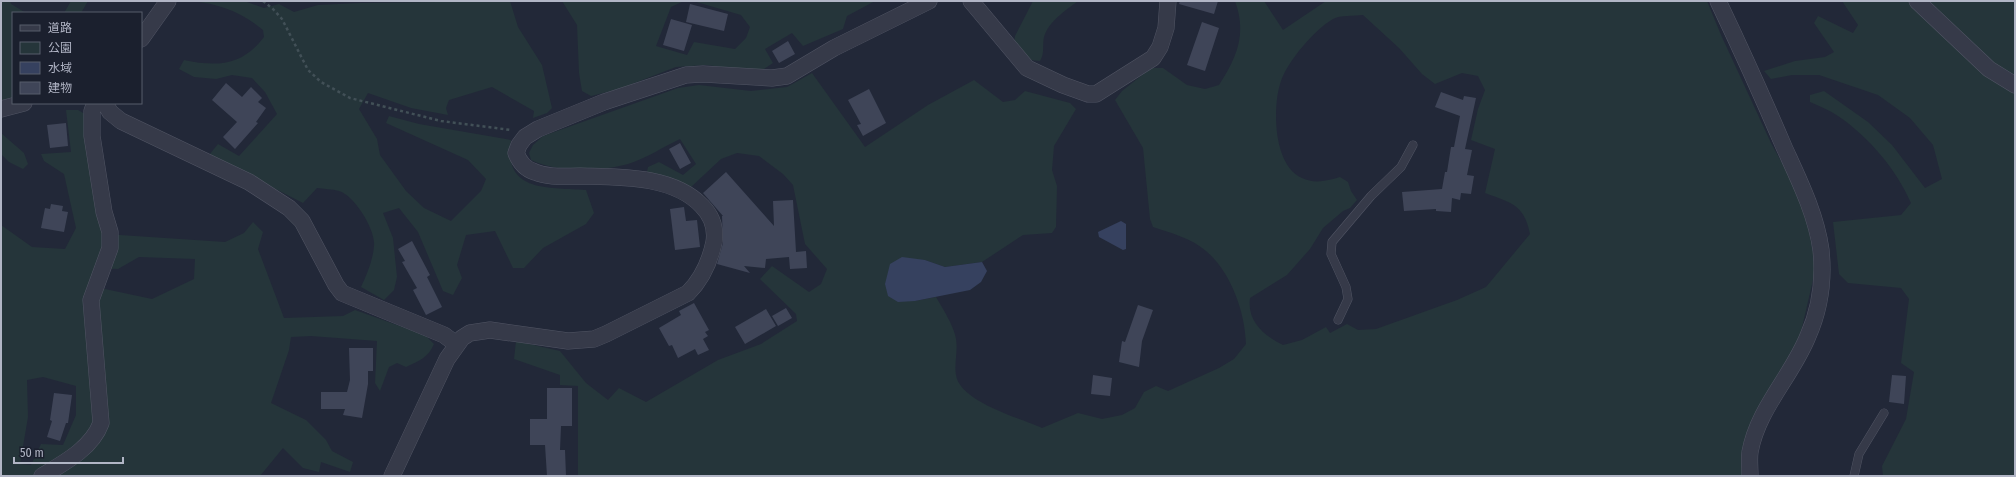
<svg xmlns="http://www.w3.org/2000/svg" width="2016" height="477" font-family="'Fira Sans Condensed','Noto Sans JP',sans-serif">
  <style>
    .green { fill: #25353a; fill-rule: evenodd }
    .water { fill: #36415f }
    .building { fill: #3f4558 }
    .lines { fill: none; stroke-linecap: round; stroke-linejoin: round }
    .lane-casing { stroke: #515564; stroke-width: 9 }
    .street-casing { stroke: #515564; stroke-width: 17 }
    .path { stroke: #425057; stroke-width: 2.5; stroke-dasharray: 3 3; stroke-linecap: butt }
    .lane { stroke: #363a49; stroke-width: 8 }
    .street { stroke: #363a49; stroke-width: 16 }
  </style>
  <rect width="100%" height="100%" fill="#222838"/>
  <path class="green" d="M1 1H10L11 4 26 13H13V99L1 103Z
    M71 1H88L81 13H64Z
    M192 1H244L264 8 279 4 294 12 318 5 360 3 510 1 518 27 542 65 552 108 547 113 533 118 534 111 492 87 449 100 446 108 448 115 411 108 368 93 359 109 377 139 380 155 406 191 424 208 451 221 481 191 486 179 468 160 386 123 389 116 419 124 511 140C503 193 548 187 586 190L594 213 586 224 543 248 524 268H513L495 231 466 235 457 265 462 278 453 295 443 291 418 232 399 208 383 213 393 238 397 277 394 290 384 300 361 287C367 274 373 260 374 246 376 230 354 195 339 191 332 189 324 189 317 188L303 203 209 155 218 144 239 156 277 114 265 92 252 78 232 75 216 79 194 77 179 69 184 60C217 67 242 66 264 37L263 30C241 12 220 4 192 1Z
    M562 1H684L671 7 656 46 687 55 694 42 735 49 746 38 750 27 741 15 693 1H875L847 16 843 29 803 46 792 33 765 49 773 63 764 69H737L706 65 676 67 619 89 591 96 582 91 579 73 577 25Z
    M1033 1H1078C1065 11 1049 21 1044 37 1042 46 1045 53 1040 61L1029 60 1014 43 1015 36Z
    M1235 1H1264L1283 30 1326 1H1707L1721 35 1771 143 1803 201 1816 267 1800 336 1743 476H578V386L560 385V375L514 359 516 341 560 351 586 383 608 400 619 388 646 402 718 360 761 344 797 321 796 314 760 279 772 266 809 292 821 284 827 269 805 244 793 185 783 174 759 156 737 153 721 159 690 188 647 172 648 167 659 162 683 175 696 164 680 139C663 147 645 159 628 164 598 172 559 173 531 160L529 153 533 145 543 136 678 88 699 85 751 91 787 87 812 73 865 147 928 105 974 80 1003 102 1015 100 1025 91 1070 103 1076 109 1054 146 1052 170 1057 186 1056 227 1052 233 1023 235 982 262 945 267 925 260 915 301 936 297C942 307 955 328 956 339 958 351 954 364 956 375 960 402 1020 418 1042 428L1078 413 1102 419 1122 415 1135 408 1144 392 1156 386 1168 391 1219 368 1234 359 1246 344C1245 312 1231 272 1206 251 1191 238 1171 233 1153 227L1150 219 1143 148 1115 100 1122 91 1151 68H1163L1187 85 1205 89 1219 85C1237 57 1247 34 1235 1ZM1363 15 1399 48 1422 74 1435 84 1462 73 1478 76 1485 90 1478 109 1471 140 1495 149 1485 193C1511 203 1524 204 1530 234L1486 287 1457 300 1376 329 1358 330 1347 324 1330 333 1326 327 1302 340 1283 345C1263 335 1247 321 1250 298L1287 275 1310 249 1323 228 1343 211 1350 208 1357 200 1351 191 1348 182 1340 177C1327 181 1314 184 1302 178 1273 166 1272 106 1281 81 1287 62 1315 29 1333 19 1340 15 1354 16 1363 15Z
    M1842 1H2015V476H1883L1882 466 1906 419 1914 372 1901 363 1909 299 1901 288 1848 283 1839 274 1833 222 1901 215 1911 203C1896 169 1869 137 1838 116 1829 110 1819 106 1810 102V95L1824 91 1868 122 1892 145 1925 188 1942 179 1933 145 1910 118 1878 95 1819 75H1792L1771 79 1764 71 1795 61 1825 57 1834 52 1814 23 1818 16 1853 33 1858 25Z
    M66 110H78L85 114 86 152 105 234 225 242 244 233 253 222 263 232 258 249 284 318 343 316 355 310 425 335 434 344C428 358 419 361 406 367L397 363 389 367 380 391 375 383 377 341 311 336 291 337 289 350 271 403 306 420 326 440 332 451 353 462 350 472 321 462 319 472 303 468 283 448 260 476H1V225L32 247 65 249 76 228 64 174 44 161 41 154 71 152ZM139 257 195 259 194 279 152 299 91 286 97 268 118 269ZM43 377 76 386V415L63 445 41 444 31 465 20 464 28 417 27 380Z
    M1 133 24 153 28 164 23 169 9 162 1 154Z"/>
  <path class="water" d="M1121 221 1126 224V249L1123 250 1099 237 1098 232Z
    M902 257 925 260 945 267 982 262 987 271 981 282 970 290 915 301 898 302 888 296 885 284 890 264Z"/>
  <path class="building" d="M1180 1H1218L1214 14 1179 4Z
    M690 4 728 14 724 31 686 22Z
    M671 19 692 25 684 51 663 45Z
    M1202 22 1219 28 1205 71 1187 65Z
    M788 41 795 54 779 63 772 51Z
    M226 83 242 97 251 87 262 98 258 102 266 108 256 122 258 123 235 149 223 137 237 122 212 100Z
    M869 89 886 123 863 136 857 125 861 124 848 100Z
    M1441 92 1463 100 1464 96 1476 98 1465 149 1472 150 1467 175 1474 176 1471 194 1461 193 1460 200 1452 198 1451 212 1436 211V209L1404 211 1402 192 1442 189 1445 172H1447L1451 147H1454L1460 116 1435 107Z
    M66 123 68 146 50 148 47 125Z
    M680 143 691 163 680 169 669 149Z
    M726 172 774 226 773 201 793 200 796 252 806 251 807 268 790 269 789 257 766 259 765 268 744 266 750 273 717 264 723 243 722 216H723L703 193Z
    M51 204 63 206 62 211 68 212 64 232 41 228 45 208 50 209Z
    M684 207 686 221 697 220 700 247 675 250 670 209Z
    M412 241 430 275 427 277 442 307 426 315 413 290 417 288 402 262 405 261 398 249Z
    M694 303 709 330 705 332 708 336 703 339 709 350 698 355 695 349 678 358 672 345 669 346 659 328 681 315 679 311Z
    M1138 305 1153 310 1142 341 1139 367 1119 362 1122 341 1125 342Z
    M786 308 792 318 778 326 772 316Z
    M766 309 776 326 745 344 735 327Z
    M349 348H373V371H368V384L362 418 343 415 345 409H321V392H347L350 380Z
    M1093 375 1112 378 1110 396 1091 394Z
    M1892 375 1906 376 1904 404 1889 402Z
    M547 388H572V426H561L560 450H565L566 476H547L545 445H530V419H547Z
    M54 393 72 395 68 423H66L60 441 47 437 52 421 50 420Z"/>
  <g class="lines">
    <g class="lane-casing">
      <path id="lane" d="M1338 320 1348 299 1346 287 1331 254 1332 242 1371 196 1401 167 1413 145
        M1854 476 1859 454 1884 413"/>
    </g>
    <g class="street-casing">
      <path id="street" d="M971 1 1027 68 1063 85 1088 94H1096L1153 58 1160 47 1166 28 1168 1
        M1718 1C1741 49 1763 98 1784 147 1799 180 1816 214 1821 250 1824 279 1820 309 1808 336 1792 376 1758 408 1750 452 1749 459 1750 468 1750 476
        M1917 1 1989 69 2015 85
        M141 39 168 1
        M105 103 110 112 121 121 249 182 289 208 302 221 336 285 342 293 444 335 456 344
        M1 109 24 103
        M42 476C64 463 92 448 101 423L91 300 110 248V232L104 212 92 136V111L95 103
        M392 476 447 359 462 338 470 333 490 330 568 341 594 339 606 334 688 293C702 279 710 261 714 242 716 228 712 216 702 206 673 175 619 177 580 176 565 176 549 178 535 172 525 169 520 163 516 153L519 145 525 137 538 129 604 102 686 75 703 74 772 78 787 76 834 48 929 1"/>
    </g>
    <path class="path" d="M263 1 273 9 282 19 308 70 321 82 350 98 441 121 511 130"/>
    <use href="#lane" class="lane"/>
    <use href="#street" class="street"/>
  </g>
  <rect width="2016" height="477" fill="none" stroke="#b1b5c5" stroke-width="4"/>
  <rect x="12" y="12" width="130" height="92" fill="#1b202e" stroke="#575c6a"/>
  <rect x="20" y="25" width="20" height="6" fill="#363a49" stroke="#575c6a"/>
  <text x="48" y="32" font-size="12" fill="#b1b5c5">道路</text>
  <rect x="20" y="42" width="20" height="12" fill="#25353a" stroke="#575c6a"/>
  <text x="48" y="52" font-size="12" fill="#b1b5c5">公園</text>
  <rect x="20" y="62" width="20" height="12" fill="#36415f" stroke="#575c6a"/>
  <text x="48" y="72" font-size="12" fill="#b1b5c5">水域</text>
  <rect x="20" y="82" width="20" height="12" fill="#3f4558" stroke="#575c6a"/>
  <text x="48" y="92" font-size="12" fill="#b1b5c5">建物</text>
  <path d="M14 457v6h109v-6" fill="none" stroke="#b1b5c5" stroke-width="2"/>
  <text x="20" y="457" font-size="12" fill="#b1b5c5" stroke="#1b202e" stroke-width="3" paint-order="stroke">50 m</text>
</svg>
